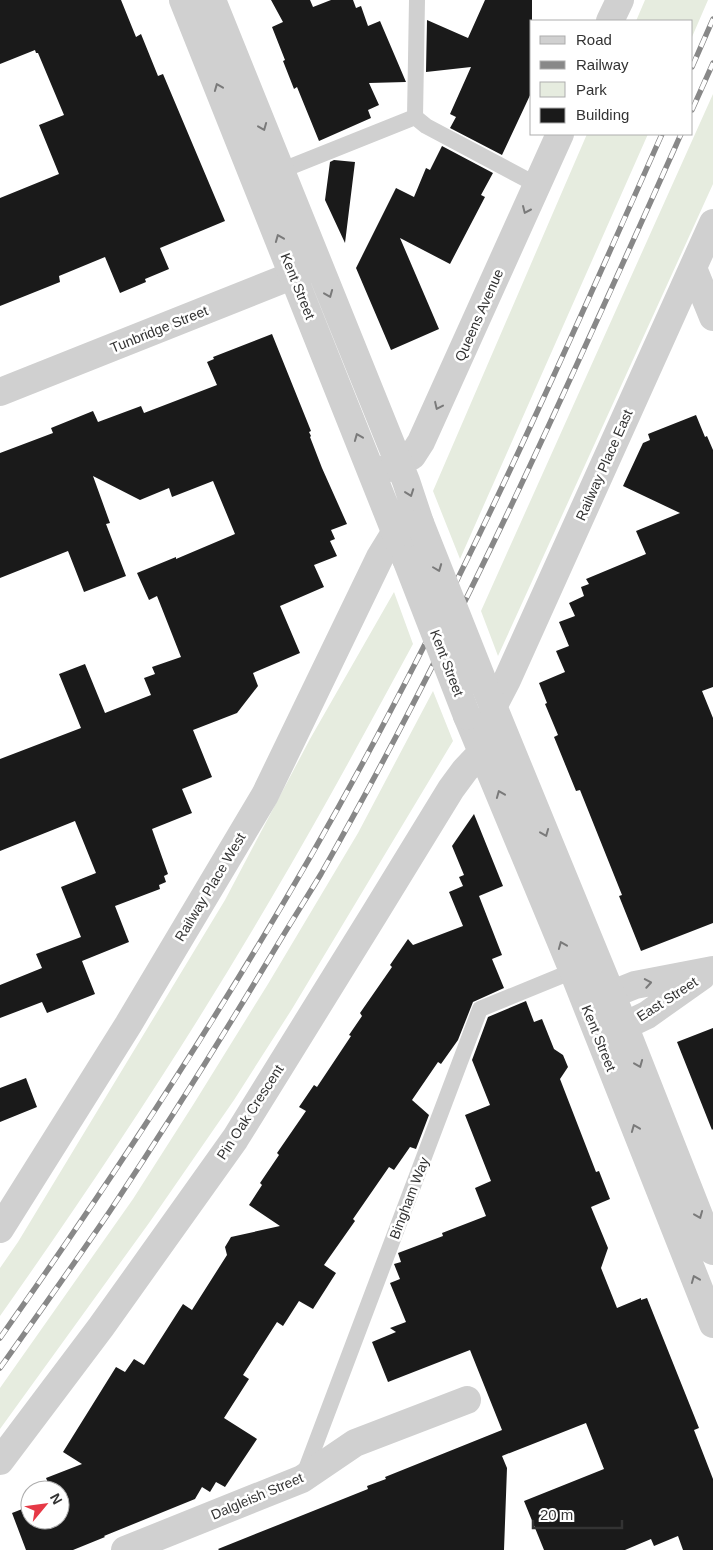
<svg xmlns="http://www.w3.org/2000/svg" width="713" height="1550" font-family="Helvetica,sans-serif">
  <style>
    .green { fill: #e6ecdf }
    .building { fill: #1a1a1a }
    .lines { fill: none; stroke-linecap: round; stroke-linejoin: round }
    .service { stroke: #d0d0d0; stroke-width: 16 }
    .minor { stroke: #d0d0d0; stroke-width: 28 }
    .tertiary { stroke: #d0d0d0; stroke-width: 28 }
    .rail-casing { stroke: #888; stroke-width: 5.5 }
    .rail { stroke: #fff; stroke-width: 4; stroke-dasharray: 11; stroke-linecap: butt }
    .tertiary-bridge { stroke: #d0d0d0; stroke-width: 28 }
    .oneway { stroke: #7a7a7a }
    .labels { text-anchor: middle; dominant-baseline: central; stroke-width: 5; stroke-linejoin: round; paint-order: stroke }
    .street-label { font-size: 14px; fill: #333; stroke: #fff }
  </style>
  <rect width="100%" height="100%" fill="#fff"/>
  <path class="green" d="M645 0H708L692 37V21H636Z
    M713 94V184L498 656 481 611Z
    M587 134H648L460 559 433 491Z
    M394 592 413 644C367 729 321 814 272 897 188 1041 96 1180 0 1316V1268L18 1242 225 900 310 739Z
    M433 691 453 741 292 1009 234 1100 149 1223 0 1429V1388L133 1199 193 1105 268 984 358 833Z"/>
  <path class="building" d="M0 0H121L136 37 141 34 158 76 163 74 225 221 160 248 169 269 145 279 146 282 120 293 105 257 59 276 60 282 0 306V198L59 174 39 125 64 115 38 53H36L35 50 0 64Z
    M271 0H310L313 7 331 0H353L356 8 361 6 368 26 380 21 406 82 369 83 379 105 368 110 371 118 319 141 297 87 294 89 283 61 285 60 272 27 283 22Z
    M485 0H532V91L502 155 450 128 456 117 450 114 471 67 426 72 427 20 468 38Z
    M442 146 493 173 481 195 485 197 450 264 400 238 439 329 391 350 356 268 396 188 414 197 426 168 430 170Z
    M334 160 355 162 345 243 325 200 330 162Z
    M272 334 311 431 309 432 311 436 310 437 322 468 347 524 331 530 335 539 330 541 337 556 314 565 324 587 280 606 300 653 253 673 258 686 237 713 193 730 212 777 182 789 192 813 152 829 168 874 164 876 166 882 159 885 160 889 115 906 129 942 82 961 95 994 47 1013 42 1002 0 1018V985L42 968 36 954 81 937 61 887 96 873 75 821 0 851V759L81 728 59 674 85 664 105 713 151 695 144 678 155 674 152 667 181 657 157 596 149 600 137 573 176 557V559L235 534 213 481 172 497 169 488 140 500 93 476 110 523 106 524 126 576 84 592 68 551 0 578V453L53 433 51 428 93 411 98 422 141 406 144 413 217 385 207 362 214 359 213 357Z
    M696 415 705 437 707 436 713 450V687L702 691 713 718V923L641 951 619 896 622 895 580 790 576 791 554 737 558 735 545 704 547 703 539 683 565 672 556 651 569 646 559 622 575 616 569 603 584 596 581 587 589 584 586 579 646 554 636 531 680 513 623 486 643 443 650 440 648 434Z
    M474 814 503 886 479 896 502 955 492 959 504 988 473 1002 458 1040 441 1064 438 1062 412 1100 429 1115 416 1149 410 1147 394 1170 389 1167 353 1219 355 1221 324 1265 336 1273 313 1309 299 1301 283 1326 277 1322 243 1375 249 1379 224 1418 257 1439 225 1487 216 1482 210 1492 202 1487 195 1499 104 1536 105 1537 73 1550H26L12 1513 30 1506V1520H60V1490H51L46 1478 82 1464 63 1452 116 1367 125 1372 134 1359 144 1365 183 1304 192 1310 227 1255 225 1247 231 1237 280 1226 249 1205 262 1185 260 1183 279 1155 277 1153 306 1111 299 1107 314 1085 317 1087 351 1036 349 1035 362 1016 360 1013 392 967 390 965 408 939 413 945 463 926 449 892 463 886 459 877 464 875 452 846Z
    M526 1001 534 1022 542 1019 554 1049 563 1055 568 1067 560 1079 596 1172 599 1171 610 1199 591 1207 608 1248 601 1268 617 1308 641 1298V1300L647 1298 699 1428 694 1430 713 1479V1550H683L678 1536 654 1546 651 1539 625 1550H544L524 1501 604 1469 586 1423 502 1456 507 1468 504 1550H219L218 1549 368 1489 367 1486 386 1479 385 1477 502 1430 470 1350 388 1382 372 1342 396 1332 390 1328 406 1322 390 1283 400 1279 394 1264 401 1262 398 1253 443 1236 442 1233 486 1216 475 1188 491 1181 465 1115 490 1105 472 1060 488 1017Z
    M713 1028V1129L712 1130 677 1042Z
    M26 1078 37 1107 0 1122V1088Z"/>
  <g class="lines">
    <path class="service" d="M417 0 415 117 426 126 537 185
      M280 171 415 117
      M303 1477 480 1009 573 971"/>
    <path class="minor" d="M610 21 620 0
      M693 268 713 317
      M0 392 314 267
      M377 473 412 456 421 442 560 134
      M493 707 507 680 713 223
      M590 1003 635 985 713 970
      M603 1036 647 1015 702 976
      M0 1229 128 1025 265 795 380 557 396 531
      M125 1550 302 1479 355 1443 467 1400"/>
    <path class="tertiary" d="M183 0 406 559
      M212 0 406 481 420 523
      M484 684 624 1025 713 1251
      M467 716 573 971 713 1324
      M0 1461 101 1327 235 1139 375 913 451 789 465 770 482 752"/>
    <g class="rail-casing">
      <path id="rail" d="M692 67 713 19
        M692 110 713 63
        M0 1338C142 1137 277 928 391 710 490 522 576 328 662 134
        M0 1368C37 1316 74 1264 110 1211 165 1128 218 1044 269 959 286 930 304 902 321 874 457 635 569 384 681 134"/>
    </g>
    <use href="#rail" class="rail"/>
    <path class="tertiary-bridge" d="M420 523 484 684
      M406 559 467 716"/>
  </g>
  <defs><path id="oneway-chevron" d="M-2-3.5L2.5 0L-2 3.5" fill="none" stroke-width="1.6" stroke-linecap="round" stroke-linejoin="round" transform="scale(1.25)"/></defs>
  <g class="oneway">
    <use href="#oneway-chevron" transform="translate(218 87) rotate(-112)"/>
    <use href="#oneway-chevron" transform="translate(263 127) rotate(68)"/>
    <use href="#oneway-chevron" transform="translate(526 210) rotate(114)"/>
    <use href="#oneway-chevron" transform="translate(279 238) rotate(-112)"/>
    <use href="#oneway-chevron" transform="translate(329 294) rotate(68)"/>
    <use href="#oneway-chevron" transform="translate(438 406) rotate(115)"/>
    <use href="#oneway-chevron" transform="translate(358 437) rotate(-112)"/>
    <use href="#oneway-chevron" transform="translate(410 493) rotate(70)"/>
    <use href="#oneway-chevron" transform="translate(438 568) rotate(69)"/>
    <use href="#oneway-chevron" transform="translate(500 794) rotate(-112)"/>
    <use href="#oneway-chevron" transform="translate(545 833) rotate(68)"/>
    <use href="#oneway-chevron" transform="translate(562 945) rotate(-112)"/>
    <use href="#oneway-chevron" transform="translate(648 983) rotate(-10)"/>
    <use href="#oneway-chevron" transform="translate(639 1064) rotate(68)"/>
    <use href="#oneway-chevron" transform="translate(635 1128) rotate(-112)"/>
    <use href="#oneway-chevron" transform="translate(699 1215) rotate(68)"/>
    <use href="#oneway-chevron" transform="translate(695 1279) rotate(-112)"/>
  </g>
  <g class="labels">
    <g class="street-label">
      <text transform="translate(298 286) rotate(68)">Kent Street</text>
      <text transform="translate(479 315) rotate(-66)">Queens Avenue</text>
      <text transform="translate(159 329) rotate(-22)">Tunbridge Street</text>
      <text transform="translate(604 465) rotate(-66)">Railway Place East</text>
      <text transform="translate(447 663) rotate(69)">Kent Street</text>
      <text transform="translate(210 887) rotate(-59)">Railway Place West</text>
      <text transform="translate(667 999) rotate(-33)">East Street</text>
      <text transform="translate(599 1038) rotate(68)">Kent Street</text>
      <text transform="translate(250 1112) rotate(-57)">Pin Oak Crescent</text>
      <text transform="translate(409 1198) rotate(-69)">Bingham Way</text>
      <text transform="translate(257 1496) rotate(-23)">Dalgleish Street</text>
    </g>
  </g>
  <rect x="530" y="20" width="162" height="115" fill="#ffffff" stroke="#adadad"/>
  <rect x="540" y="36" width="25" height="8" fill="#d0d0d0" stroke="#adadad"/>
  <text x="576" y="45" font-size="15" fill="#333333">Road</text>
  <rect x="540" y="61" width="25" height="8" fill="#888888" stroke="#adadad"/>
  <text x="576" y="70" font-size="15" fill="#333333">Railway</text>
  <rect x="540" y="82" width="25" height="15" fill="#e6ecdf" stroke="#adadad"/>
  <text x="576" y="95" font-size="15" fill="#333333">Park</text>
  <rect x="540" y="108" width="25" height="15" fill="#1a1a1a" stroke="#adadad"/>
  <text x="576" y="120" font-size="15" fill="#333333">Building</text>
  <g transform="translate(45 1505) rotate(61)"><circle r="24" fill="#ffffff" stroke="#adadad"/>
  <path d="M0-4L9 19L0 12L-9 19Z" fill="#e63946"/>
  <text y="-8" font-size="14" font-weight="bold" text-anchor="middle" fill="#333333">N</text>
  </g>
  <path d="M533 1520v8h89v-8" fill="none" stroke="#333333" stroke-width="2.5"/>
  <text x="540" y="1520" font-size="15" fill="#333333" stroke="#ffffff" stroke-width="4" paint-order="stroke">20 m</text>
</svg>
